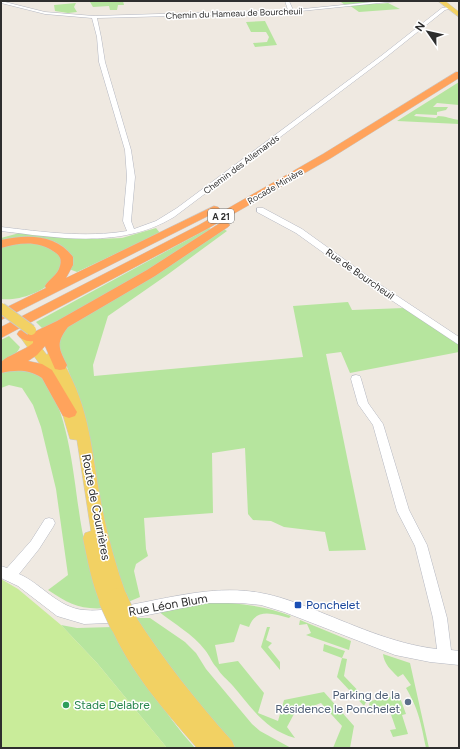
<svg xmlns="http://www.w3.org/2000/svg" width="460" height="749" font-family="Figtree,sans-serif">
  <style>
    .green { fill: #b6e59e }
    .pitch { fill: #c9ec9a }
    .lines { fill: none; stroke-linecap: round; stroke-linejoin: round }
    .minor-casing { stroke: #b4b7c1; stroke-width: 1 }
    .major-casing { stroke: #c9c9c9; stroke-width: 1 }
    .highway-casing { stroke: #c9c9c9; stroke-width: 1 }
    .minor { fill: #fff; fill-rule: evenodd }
    .major { fill: #f2d163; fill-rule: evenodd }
    .highway { fill: #ffa35c; fill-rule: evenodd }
    .major-bridge-far1-casing { stroke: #c9c9c9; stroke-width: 12; stroke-linecap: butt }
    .major-bridge-casing { stroke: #c9c9c9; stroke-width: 19; stroke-linecap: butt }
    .major-bridge-far1 { stroke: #f2d163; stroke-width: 10 }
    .major-bridge { stroke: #f2d163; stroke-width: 18 }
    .transit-dot { fill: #1a4fb4; stroke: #fff; stroke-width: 1.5 }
    .service-dot { fill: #5c6f8a; stroke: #fff; stroke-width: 1.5 }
    .leisure-dot { fill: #2e9e5b; stroke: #fff; stroke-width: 1.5 }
    .labels { text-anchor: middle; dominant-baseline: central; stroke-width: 3; stroke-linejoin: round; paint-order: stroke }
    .far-street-label { font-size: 9px; fill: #2e2e2e; stroke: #fff }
    .shield { fill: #fff; stroke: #6d6d6d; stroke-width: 1 }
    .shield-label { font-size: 9px; font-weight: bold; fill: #2e2e2e }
    .street-label { font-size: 10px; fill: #2e2e2e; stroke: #fff }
    .near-street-label { font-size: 12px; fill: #2e2e2e; stroke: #fff }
    .near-transit-label { font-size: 12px; fill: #164399; stroke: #fff; text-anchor: start }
    .near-service-label { font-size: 12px; fill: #4e5e75; stroke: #fff; text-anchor: end }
    .near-leisure-label { font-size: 12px; fill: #27864d; stroke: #fff; text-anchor: start }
  </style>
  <rect width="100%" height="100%" fill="#efe9e1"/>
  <path class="green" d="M94 1H123L124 5H118L117 10H110L109 6 93 7 90 2Z
    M373 1 378 4 388 3 400 9 359 12 349 5H345L341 2Z
    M76 3 74 7 77 12 68 13 55 11 54 5Z
    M265 21 277 45 255 47 253 43 267 42 269 37 266 32H251L246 22Z
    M459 82V105L437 103 433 107H448L446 110 437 112V115L416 114 414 116 436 118 438 116C446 116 451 119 459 120V124L397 121Z
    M156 228 160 233 77 272 69 269 73 259C59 232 26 237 1 242V238L23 232 99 239 122 238Z
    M209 228 211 229 149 270 43 329 36 322Z
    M224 229 227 231 167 275 108 316 93 365 94 376 303 357 293 306 348 302 352 310 404 308 459 344V352L350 373 341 352 326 354 366 550 329 551 325 532 284 527 271 521 253 520 248 514 245 448 212 453 213 513 144 518 146 549 148 556 136 564 134 571 140 597 128 602 107 548 81 404 67 367 55 346 64 329Z
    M18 243C31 243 52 243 60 256 61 258 62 263 62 265 60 270 57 275 54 279 43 293 18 301 1 299V247Z
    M9 336 20 347C17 355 8 359 1 362V340Z
    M22 368C28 371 39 374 43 379 71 413 74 487 82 530 87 557 97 583 106 608 80 610 69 604 48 590L68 575 56 489 41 427 33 405 22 388 9 385 1 388V372Z
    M208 602C236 603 264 605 291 616L289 618C274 614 256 607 249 627L240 624 234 642 215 645 219 664 238 661 264 693 258 713 278 721 284 700 324 692 354 726 350 748H333L342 726 321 703 297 712 294 714 287 727 295 738C265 730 252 708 233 686 228 680 221 675 217 668 212 663 210 656 205 650 193 634 174 624 158 611Z
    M135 618H150L185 642 196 653 206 669 252 724 260 731 291 748H236L176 682Z
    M300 620 351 641 349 650 306 635 311 633 307 624 299 625Z
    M61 625 77 628 113 627C137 669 162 711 195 748H167L97 663Z
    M267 627H270L266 640 272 643 268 647 280 662V670L261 647Z
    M324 644 345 651 342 658 347 659 344 676 367 700 364 706 337 677 342 658 323 651Z
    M383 654 410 663 429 748H426C421 724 419 710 406 688L411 685 403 674 398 677C391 670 384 664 383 654Z
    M399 695 406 714 402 715 408 734 393 737 390 730 396 729 388 706 368 710 370 701Z"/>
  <path class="pitch" d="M1 579 18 589 61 625 97 663 167 748H1Z"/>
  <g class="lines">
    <g class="minor-casing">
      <path id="minor" d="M1 1 45 12 94 16 288 10 285 1H289L293 10 383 1H399L281 13 97 18 101 37 105 62 131 150 135 177 131 221 134 229 156 221 177 208 381 56 442 8 450 7 452 8 445 10 385 58 174 217C121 249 59 238 1 231V227C43 232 85 238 127 231L123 221 127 177 125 150 99 62 97 37 92 18 45 14 1 3Z
        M257 208H263L302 229 373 280 459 337V345L367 284 296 233 257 212Z
        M356 375 360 376 361 379 368 403 383 424 409 510 427 545 447 618 451 650 459 651V665L430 662 395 655 284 612 261 605 241 603H207L108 623 84 624 57 616 18 586 1 578V566L7 568 31 541 45 519 49 518 53 519 55 523 53 527 39 549 19 574C42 584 58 608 84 610 101 612 119 607 135 604 177 596 219 585 261 593 278 596 294 602 310 608 351 624 393 644 437 649L433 618 415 546 397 511 373 425 358 404 351 379 352 376Z"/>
    </g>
    <g class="major-casing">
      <path id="major" d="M438 1H445L459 12V17Z
        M24 330 28 331 47 355 49 352 53 351 57 352C89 402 90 441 100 497 106 531 115 564 127 597L124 603 118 605 115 604 114 607 108 609 102 607C92 585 88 562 83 538L85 533 91 531 77 440 70 439 62 412 47 374 18 334 20 331Z
        M128 611 134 614C163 659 196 701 232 741L235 748H197C164 710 130 672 110 625L113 619 120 617 122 614Z"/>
    </g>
    <g class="highway-casing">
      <path id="highway" d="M456 72H459V78L331 158 207 229 1 338V327L199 225 323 154Z
        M214 206 218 207 220 209 218 211 1 320V310L46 288 45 286C49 279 58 275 60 266 62 259 60 255 53 251 37 240 18 243 1 248V240C26 234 57 234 73 257V265L66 278Z
        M224 222 228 223 230 225 228 227 155 276 68 327C56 343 58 347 67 365L65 369 60 370 55 369 45 346 37 355 28 361 42 364 52 370 77 412 75 416 69 418 63 416 42 378C28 369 16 370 1 373 1 371 0 366 1 363 3 357 26 350 33 343V341C27 342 20 339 17 334L19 331 24 329 34 332 57 321 147 270 220 223Z"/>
    </g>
    <use href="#minor" class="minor"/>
    <use href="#major" class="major"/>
    <use href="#highway" class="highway"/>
    <g class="major-bridge-far1-casing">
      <path id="major-bridge-far1" d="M1 308 31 330"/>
    </g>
    <g class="major-bridge-casing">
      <path id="major-bridge" d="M118 597 128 620
        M108 601 119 625"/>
    </g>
    <use href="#major-bridge-far1" class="major-bridge-far1"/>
    <use href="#major-bridge" class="major-bridge"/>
  </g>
  <rect class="transit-dot" x="294" y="601" width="8" height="8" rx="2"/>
  <circle class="service-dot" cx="408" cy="702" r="4"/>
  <circle class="leisure-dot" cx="66" cy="705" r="4"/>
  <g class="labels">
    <g class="far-street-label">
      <text transform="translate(234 13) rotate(-2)">Chemin du Hameau de Bourcheuil</text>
      <text transform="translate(241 164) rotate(-37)">Chemin des Allemands</text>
      <text transform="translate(275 186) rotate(-30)">Rocade Minière</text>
    </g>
    <rect class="shield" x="208" y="209" width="26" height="14" rx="3"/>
    <g class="shield-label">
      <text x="221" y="216">A 21</text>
    </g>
    <g class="street-label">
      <text transform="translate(360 274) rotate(35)">Rue de Bourcheuil</text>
    </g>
    <g class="near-street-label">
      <text transform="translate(96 507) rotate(79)">Route de Courrières</text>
      <text transform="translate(168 605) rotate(-10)">Rue Léon Blum</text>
    </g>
    <g class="near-transit-label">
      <text x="306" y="605">Ponchelet</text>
    </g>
    <g class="near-service-label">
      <text x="400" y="695">Parking de la<tspan x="400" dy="14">Résidence le Ponchelet</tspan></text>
    </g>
    <g class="near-leisure-label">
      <text x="74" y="705">Stade Delabre</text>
    </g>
  </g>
  <rect width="460" height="749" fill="none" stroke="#2e2e2e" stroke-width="4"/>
  <g transform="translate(428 32) rotate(304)" stroke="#ffffff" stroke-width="3" paint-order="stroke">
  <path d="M0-3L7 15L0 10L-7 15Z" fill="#2e2e2e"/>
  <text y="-6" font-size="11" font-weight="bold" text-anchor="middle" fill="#2e2e2e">N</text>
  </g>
</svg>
